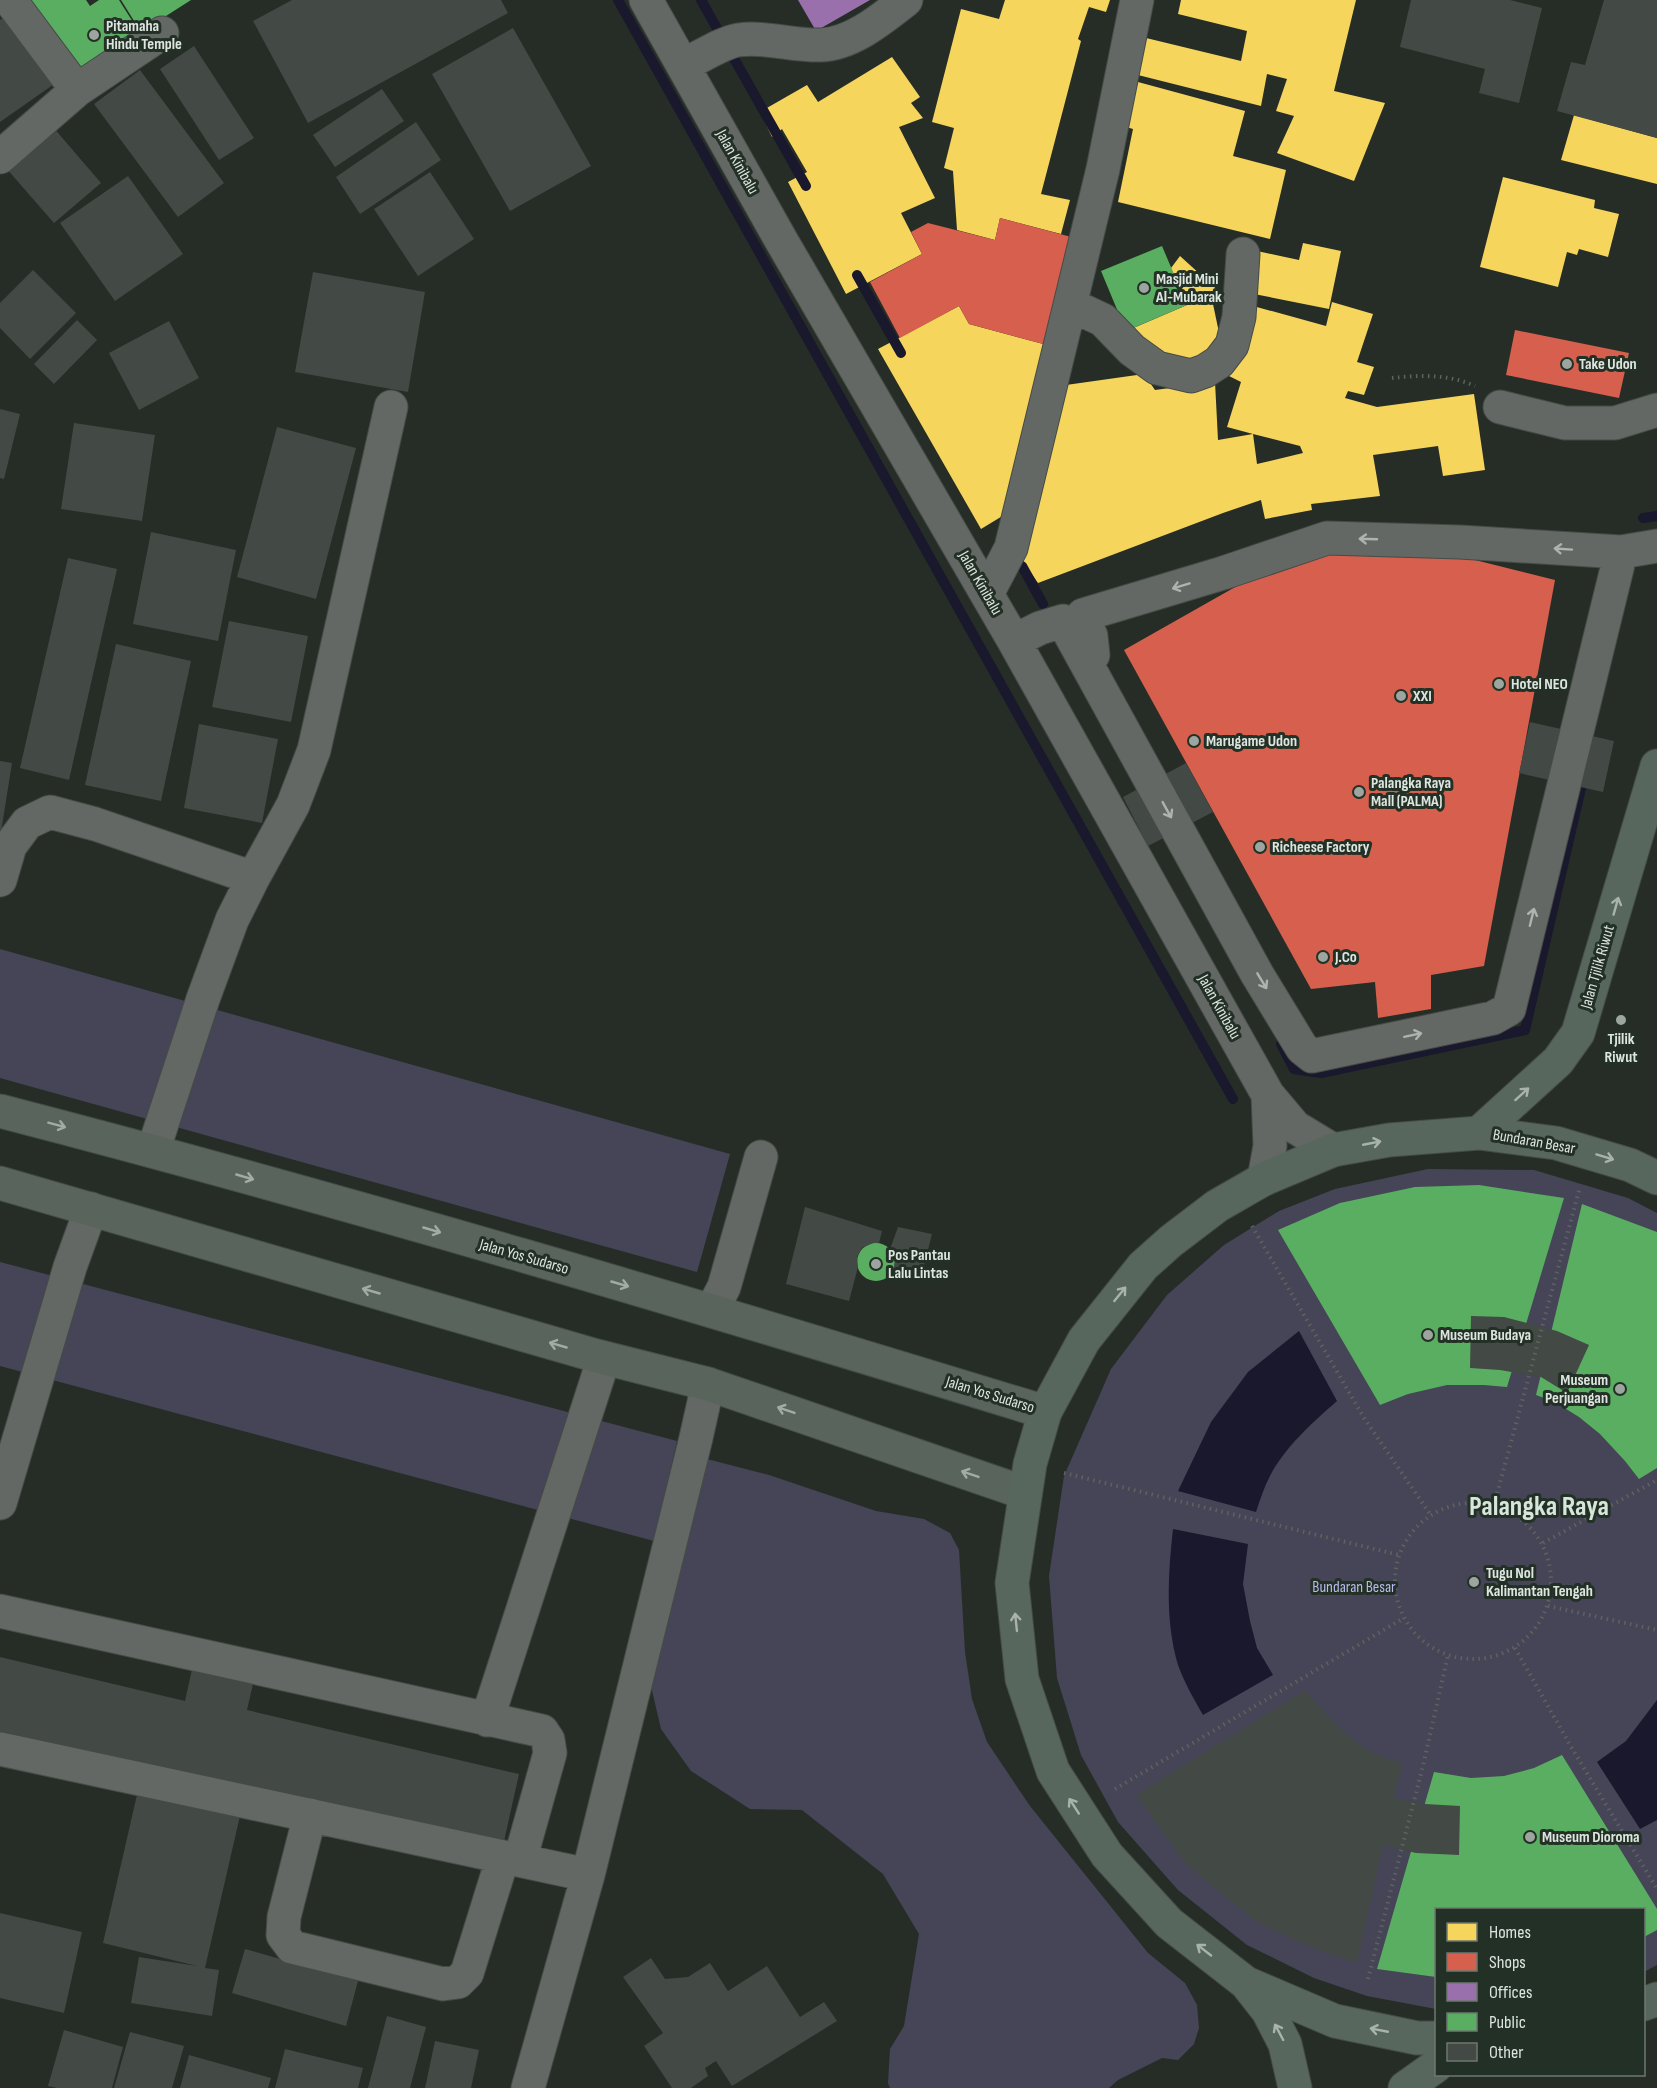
<svg xmlns="http://www.w3.org/2000/svg" width="1657" height="2088" font-family="'Sofia Sans Condensed',sans-serif">
  <style>
    .green { fill: #454557 }
    .water { fill: #19182c }
    .homes { fill: #f6d55c }
    .shops { fill: #d6604d }
    .offices { fill: #9970ab }
    .public { fill: #5aae61 }
    .lines { fill: none; stroke-linecap: round; stroke-linejoin: round }
    .stream { stroke: #19182c; stroke-width: 10 }
    .building { fill: #434944 }
    .minor-casing { stroke: #454b46; stroke-width: 35 }
    .major-casing { stroke: #454b46; stroke-width: 35 }
    .highway-casing { stroke: #454b46; stroke-width: 35 }
    .path { stroke: #5d635e; stroke-width: 4; stroke-dasharray: 1.5 4.5; stroke-linecap: butt }
    .minor { stroke: #646865; stroke-width: 33 }
    .major { stroke: #59645c; stroke-width: 33 }
    .highway { stroke: #58675d; stroke-width: 33 }
    .oneway { stroke: #adb3ae }
    .oneway2 { stroke: #a8b3ab }
    .oneway3 { stroke: #a2aba4 }
    .poi-dot { fill: #9da59f; stroke: #233026; stroke-width: 2 }
    .labels { text-anchor: middle; dominant-baseline: central; stroke-width: 6; stroke-linejoin: round; paint-order: stroke }
    .poi-label { font-size: 16px; font-weight: bold; fill: #dde5df; stroke: #233026; text-anchor: start }
    .street-label { font-size: 16px; fill: #dde5df; stroke: #233026 }
    .park-label { font-size: 16px; fill: #bbb9ef; stroke: #233026 }
    .town-label { font-size: 28px; font-weight: bold; fill: #d6e6da; stroke: #233026 }
  </style>
  <rect width="100%" height="100%" fill="#262d27"/>
  <path class="green" d="M0 949 730 1154 697 1272 0 1078Z
    M1428 1169 1534 1170 1628 1198 1657 1213V1965L1644 1972V1910H1436V2009L1367 1996 1314 1978 1247 1945 1178 1890 1118 1822 1081 1755 1057 1678 1049 1576 1064 1476 1111 1369 1167 1295 1224 1245 1279 1211 1335 1189Z
    M0 1262 677 1441 654 1541 0 1366Z
    M707 1459 769 1475 876 1511 924 1519 950 1533 959 1550 965 1652 972 1699 987 1742 1030 1806 1148 1953 1185 1983 1197 2005 1199 2028 1194 2044 1178 2060 1162 2058 1118 2080 1109 2088H890L888 2083 890 2049 904 2026 919 1934 883 1874 802 1810 750 1809 691 1771 661 1729 650 1682Z"/>
  <path class="water" d="M1299 1331 1337 1401C1312 1423 1285 1447 1270 1476 1264 1487 1260 1500 1256 1512L1178 1491 1211 1422 1248 1372Z
    M1173 1529 1248 1544 1243 1584 1250 1621 1257 1648 1273 1675 1203 1715C1194 1699 1184 1682 1178 1665 1165 1621 1168 1574 1173 1529Z
    M1657 1700V1820L1640 1829 1597 1762 1626 1741Z"/>
  <path class="homes" d="M1005 0H1110L1106 12 1089 7 1078 39 1081 41 1041 194 1070 200 1061 234 1000 218 995 240 957 230 953 171 944 168 954 128 932 122 961 9 999 19Z
    M1181 0H1356L1334 91 1385 103 1354 181 1277 153 1294 116 1276 111 1287 79 1267 74 1261 106 1134 74 1142 37 1241 61 1247 31 1178 14Z
    M892 57 920 97 911 103 923 118 899 127 935 198 901 213 922 254 846 294 788 182 807 172 782 129 772 137 760 112 807 85 818 102Z
    M1138 82 1245 111 1233 156 1286 170 1270 239 1118 202 1133 129 1126 127Z
    M1574 115 1657 138V184L1561 160Z
    M1503 177 1595 200 1594 208 1619 214 1608 257 1579 249 1577 255 1567 252 1558 287 1480 267Z
    M1303 243 1341 251 1329 309 1249 293 1257 251 1299 260Z
    M1180 256 1223 295 1213 304 1222 347 1198 373 1141 354 1131 329 1187 305 1171 268Z
    M1332 302 1373 314 1357 362 1374 367 1364 395 1348 391 1345 398 1377 407 1474 394 1485 470 1443 476 1438 446 1373 455 1380 496 1311 504 1312 510 1265 519 1261 500 1223 513 1038 583 1020 557 1066 385 1144 374 1155 390 1215 382 1218 440 1253 434 1257 464 1303 453 1300 446 1253 434 1227 427 1241 382 1227 375 1246 304 1326 326Z
    M959 306 969 324 1047 345 1009 512 981 529 878 349Z"/>
  <path class="shops" d="M1000 218 1075 238 1047 345 969 324 959 306 900 338 870 282 922 254 911 232 928 223 995 240Z
    M1515 330 1629 353 1619 398 1506 375Z
    M1340 552 1451 554 1555 580 1484 966 1431 975V1009L1378 1018 1375 982 1311 989 1124 650 1267 569Z"/>
  <path class="offices" d="M798 0H870L816 31Z"/>
  <path class="public" d="M31 0H86L90 6 99 0H119L138 30 78 70Z
    M121 0H191L141 32Z
    M1162 246 1187 305 1126 331 1101 271Z
    M1479 1185 1564 1198 1507 1387 1484 1385H1447L1408 1394 1380 1405 1278 1230 1340 1203 1415 1187Z
    M1582 1204 1657 1232V1468L1639 1479 1625 1461 1600 1434 1579 1417 1555 1402 1536 1395Z
    M857 1262a19 19 0 1 1 38 0a19 19 0 1 1-38 0Z
    M1562 1755 1657 1909V1930L1644 1937V1910H1436V1977L1377 1969 1434 1772 1471 1778 1504 1776 1534 1768Z"/>
  <g class="lines">
    <path class="stream" d="M618 0 1233 1099
      M701 0 806 186
      M857 275 901 353
      M1643 518 1657 516
      M1022 566 1043 604
      M1281 1044 1294 1069 1321 1073 1525 1030 1584 775"/>
  </g>
  <path class="building" d="M292 0H501L508 13 308 123 253 21Z
    M1411 0H1510L1542 8 1519 103 1479 93 1485 69 1400 47Z
    M1604 0H1657V138L1557 111 1571 62 1585 65Z
    M9 13 57 82 0 122V20Z
    M513 28 591 166 510 211 432 74Z
    M194 46 254 138 219 160 160 69Z
    M140 70 224 183 178 217 94 104Z
    M382 89 404 121 335 167 313 135Z
    M416 122 441 160 360 214 336 177Z
    M53 127 101 183 54 223 6 168Z
    M430 172 474 239 418 276 374 209Z
    M128 176 183 254 115 301 60 223Z
    M33 270 76 313 30 359 0 328V303Z
    M313 272 425 292 408 392 295 372Z
    M77 320 97 340 54 384 34 364Z
    M169 321 199 378 139 410 109 353Z
    M0 409 20 414 4 479 0 478Z
    M74 423 155 435 142 521 61 509Z
    M277 427 356 448 316 599 237 577Z
    M151 532 236 550 218 641 133 624Z
    M68 558 117 569 69 780 20 768Z
    M229 621 308 636 291 722 212 707Z
    M116 644 191 661 161 801 85 785Z
    M1530 722 1614 741 1603 792 1519 773Z
    M199 724 278 739 262 823 184 808Z
    M0 761 12 763 1 832H0Z
    M1186 763 1213 812 1148 846 1123 797Z
    M805 1207 882 1231 879 1243H873L862 1248 857 1257 858 1267 849 1301 786 1284Z
    M898 1227 932 1234 920 1281 893 1273 895 1260 890 1249Z
    M1471 1316 1504 1317 1557 1331 1589 1345 1567 1393 1541 1377 1500 1370 1470 1368Z
    M195 1656 256 1671 247 1710 519 1774 501 1855 245 1794 205 1968 219 1970 212 2016 131 2003 139 1957 197 1966 103 1943 142 1773 0 1739V1657L185 1701Z
    M1305 1690 1321 1709 1345 1733 1366 1749 1383 1757 1402 1763 1394 1798 1425 1804 1460 1806 1459 1855 1416 1853 1383 1845 1357 1963 1300 1943 1253 1919 1186 1864 1136 1795Z
    M0 1913 82 1932 64 2013 0 1998Z
    M245 1949 358 1981 346 2026 232 1993Z
    M651 1958 665 1979 688 1977 710 1963 728 1991 767 1966 800 2017 824 2002 837 2021 732 2086 716 2061 705 2068 708 2076 691 2088H672L644 2046 663 2033 623 1977Z
    M387 2016 426 2027 410 2088H368Z
    M64 2030 123 2047 112 2088H57L48 2086Z
    M130 2032 184 2046 172 2088H114Z
    M435 2041 479 2050 471 2088H425Z
    M285 2049 363 2068 358 2088H275Z
    M189 2055 271 2078 268 2088H180Z"/>
  <g class="lines">
    <g class="minor-casing">
      <path id="minor" d="M646 0 781 240 1014 641 1268 1095 1270 1146 1264 1179
        M683 65C697 59 724 42 738 40 766 36 793 46 821 45 852 44 883 18 906 0
        M77 90 162 33
        M0 157 77 90 10 0
        M1071 305 1103 320 1132 350 1157 368 1191 376 1205 371 1219 362 1232 345 1239 317 1243 254
        M1500 407 1565 423H1615L1657 410
        M987 594 1011 548 1103 169 1137 0
        M1014 641 1040 628 1063 621 1257 974 1302 1048 1312 1056 1493 1018 1509 1009 1621 552 1657 546
        M1093 655 1091 636 1083 615 1223 573 1327 538 1460 542 1621 552
        M0 880 10 846 27 823 50 812 95 824 253 878
        M1268 1095 1295 1127 1333 1150
        M153 1151 203 999 232 920 253 878 293 805 314 750 391 407
        M712 1310 724 1287 761 1157
        M0 1503 70 1267 91 1209
        M0 1611 542 1731 548 1740 550 1753 520 1860
        M487 1720 604 1358
        M0 1749 588 1875
        M310 1815 284 1917 283 1935 292 1947 443 1984 458 1982 467 1973 503 1857
        M528 2088 588 1875 696 1438 708 1384"/>
    </g>
    <g class="major-casing">
      <path id="major" d="M0 1111C351 1202 699 1306 1045 1412
        M0 1183 597 1356 708 1384 1025 1493"/>
    </g>
    <g class="highway-casing">
      <path id="highway" d="M1479 1133 1558 1061 1578 1033 1657 766
        M1246 1983 1268 2011 1285 2044 1295 2088
        M1644 2004 1657 1999
        M1436 2038H1417L1335 2021 1246 1983 1169 1923 1107 1855 1053 1771 1022 1679 1012 1583 1030 1464 1045 1412 1084 1340 1143 1266 1171 1241 1217 1206 1264 1179 1333 1150 1389 1140 1479 1133 1556 1143 1630 1165 1657 1178
        M1405 2088 1436 2066"/>
    </g>
    <path class="path" d="M1392 378C1419 375 1449 374 1475 386
      M1252 1226 1364 1418 1430 1514
      M1064 1473 1399 1555
      M1395 1581a78 78 0 1 1 156 0a78 78 0 1 1-156 0Z
      M1494 1505 1580 1187
      M1543 1543 1657 1480
      M1548 1606 1657 1630
      M1515 1648 1570 1745 1657 1889
      M1115 1789 1404 1618
      M1368 1979 1423 1766 1448 1655"/>
    <use href="#minor" class="minor"/>
    <use href="#major" class="major"/>
    <use href="#highway" class="highway"/>
  </g>
  <defs><path id="oneway-shaft" d="M-6 0H5M1.5-3L5.5 0L1.5 3" fill="none" stroke-width="1.6" stroke-linecap="round" stroke-linejoin="round" transform="scale(1.5)"/></defs>
  <g class="oneway">
    <use href="#oneway-shaft" transform="translate(1368 539) rotate(-178)"/>
    <use href="#oneway-shaft" transform="translate(1563 549) rotate(-176)"/>
    <use href="#oneway-shaft" transform="translate(1181 586) rotate(163)"/>
    <use href="#oneway-shaft" transform="translate(1167 810) rotate(61)"/>
    <use href="#oneway-shaft" transform="translate(1532 917) rotate(-76)"/>
    <use href="#oneway-shaft" transform="translate(1262 981) rotate(59)"/>
    <use href="#oneway-shaft" transform="translate(1413 1035) rotate(-12)"/>
  </g>
  <g class="oneway2">
    <use href="#oneway-shaft" transform="translate(1616 906) rotate(-74)"/>
    <use href="#oneway-shaft" transform="translate(1522 1094) rotate(-42)"/>
    <use href="#oneway-shaft" transform="translate(1372 1143) rotate(-11)"/>
    <use href="#oneway-shaft" transform="translate(1605 1157) rotate(17)"/>
    <use href="#oneway-shaft" transform="translate(1120 1294) rotate(-51)"/>
    <use href="#oneway-shaft" transform="translate(1016 1622) rotate(-96)"/>
    <use href="#oneway-shaft" transform="translate(1074 1806) rotate(-123)"/>
    <use href="#oneway-shaft" transform="translate(1204 1950) rotate(-142)"/>
    <use href="#oneway-shaft" transform="translate(1379 2030) rotate(-169)"/>
    <use href="#oneway-shaft" transform="translate(1279 2032) rotate(-118)"/>
  </g>
  <g class="oneway3">
    <use href="#oneway-shaft" transform="translate(57 1125) rotate(15)"/>
    <use href="#oneway-shaft" transform="translate(245 1177) rotate(16)"/>
    <use href="#oneway-shaft" transform="translate(432 1230) rotate(16)"/>
    <use href="#oneway-shaft" transform="translate(620 1284) rotate(16)"/>
    <use href="#oneway-shaft" transform="translate(371 1291) rotate(-164)"/>
    <use href="#oneway-shaft" transform="translate(558 1345) rotate(-164)"/>
    <use href="#oneway-shaft" transform="translate(786 1410) rotate(-161)"/>
    <use href="#oneway-shaft" transform="translate(970 1474) rotate(-161)"/>
  </g>
  <g class="poi-dot">
    <circle cx="94" cy="35" r="6"/>
    <circle cx="1144" cy="288" r="6"/>
    <circle cx="1567" cy="364" r="6"/>
    <circle cx="1499" cy="684" r="6"/>
    <circle cx="1401" cy="696" r="6"/>
    <circle cx="1194" cy="741" r="6"/>
    <circle cx="1359" cy="792" r="6"/>
    <circle cx="1260" cy="847" r="6"/>
    <circle cx="1323" cy="957" r="6"/>
    <circle cx="1621" cy="1020" r="6"/>
    <circle cx="876" cy="1264" r="6"/>
    <circle cx="1428" cy="1335" r="6"/>
    <circle cx="1620" cy="1389" r="6"/>
    <circle cx="1474" cy="1582" r="6"/>
    <circle cx="1530" cy="1837" r="6"/>
  </g>
  <g class="labels">
    <g class="poi-label">
      <text x="106" y="26">Pitamaha<tspan x="106" dy="18">Hindu Temple</tspan></text>
      <text x="1156" y="279">Masjid Mini<tspan x="1156" dy="18">Al-Mubarak</tspan></text>
      <text x="1579" y="364">Take Udon</text>
      <text x="1511" y="684">Hotel NEO</text>
      <text x="1413" y="696">XXI</text>
      <text x="1206" y="741">Marugame Udon</text>
      <text x="1371" y="783">Palangka Raya<tspan x="1371" dy="18">Mall (PALMA)</tspan></text>
      <text x="1272" y="847">Richeese Factory</text>
      <text x="1335" y="957">J.Co</text>
      <text x="1621" y="1039" text-anchor="middle">Tjilik<tspan x="1621" dy="18">Riwut</tspan></text>
      <text x="888" y="1255">Pos Pantau<tspan x="888" dy="18">Lalu Lintas</tspan></text>
      <text x="1440" y="1335">Museum Budaya</text>
      <text x="1608" y="1380" text-anchor="end">Museum<tspan x="1608" dy="18">Perjuangan</tspan></text>
      <text x="1486" y="1573">Tugu Nol<tspan x="1486" dy="18">Kalimantan Tengah</tspan></text>
      <text x="1542" y="1837">Museum Dioroma</text>
    </g>
    <g class="street-label">
      <text transform="translate(737 162) rotate(61)">Jalan Kinibalu</text>
      <text transform="translate(980 583) rotate(60)">Jalan Kinibalu</text>
      <text transform="translate(1598 967) rotate(-74)">Jalan Tjilik Riwut</text>
      <text transform="translate(1219 1007) rotate(61)">Jalan Kinibalu</text>
      <text transform="translate(1534 1142) rotate(10)">Bundaran Besar</text>
      <text transform="translate(524 1257) rotate(16)">Jalan Yos Sudarso</text>
      <text transform="translate(990 1395) rotate(17)">Jalan Yos Sudarso</text>
    </g>
    <g class="park-label">
      <text x="1354" y="1587">Bundaran Besar</text>
    </g>
    <g class="town-label">
      <text x="1539" y="1506">Palangka Raya</text>
    </g>
  </g>
  <rect x="1435" y="1908" width="210" height="168" fill="#233026" stroke="#6d7870" stroke-width="1.5"/>
  <rect x="1447" y="1923" width="30" height="18" fill="#f6d55c" stroke="#6d7870" stroke-width="1.5"/>
  <text x="1489" y="1938" font-size="18" fill="#dde5df">Homes</text>
  <rect x="1447" y="1953" width="30" height="18" fill="#d6604d" stroke="#6d7870" stroke-width="1.5"/>
  <text x="1489" y="1968" font-size="18" fill="#dde5df">Shops</text>
  <rect x="1447" y="1983" width="30" height="18" fill="#9970ab" stroke="#6d7870" stroke-width="1.5"/>
  <text x="1489" y="1998" font-size="18" fill="#dde5df">Offices</text>
  <rect x="1447" y="2013" width="30" height="18" fill="#5aae61" stroke="#6d7870" stroke-width="1.5"/>
  <text x="1489" y="2028" font-size="18" fill="#dde5df">Public</text>
  <rect x="1447" y="2043" width="30" height="18" fill="#434944" stroke="#6d7870" stroke-width="1.5"/>
  <text x="1489" y="2058" font-size="18" fill="#dde5df">Other</text>
</svg>
